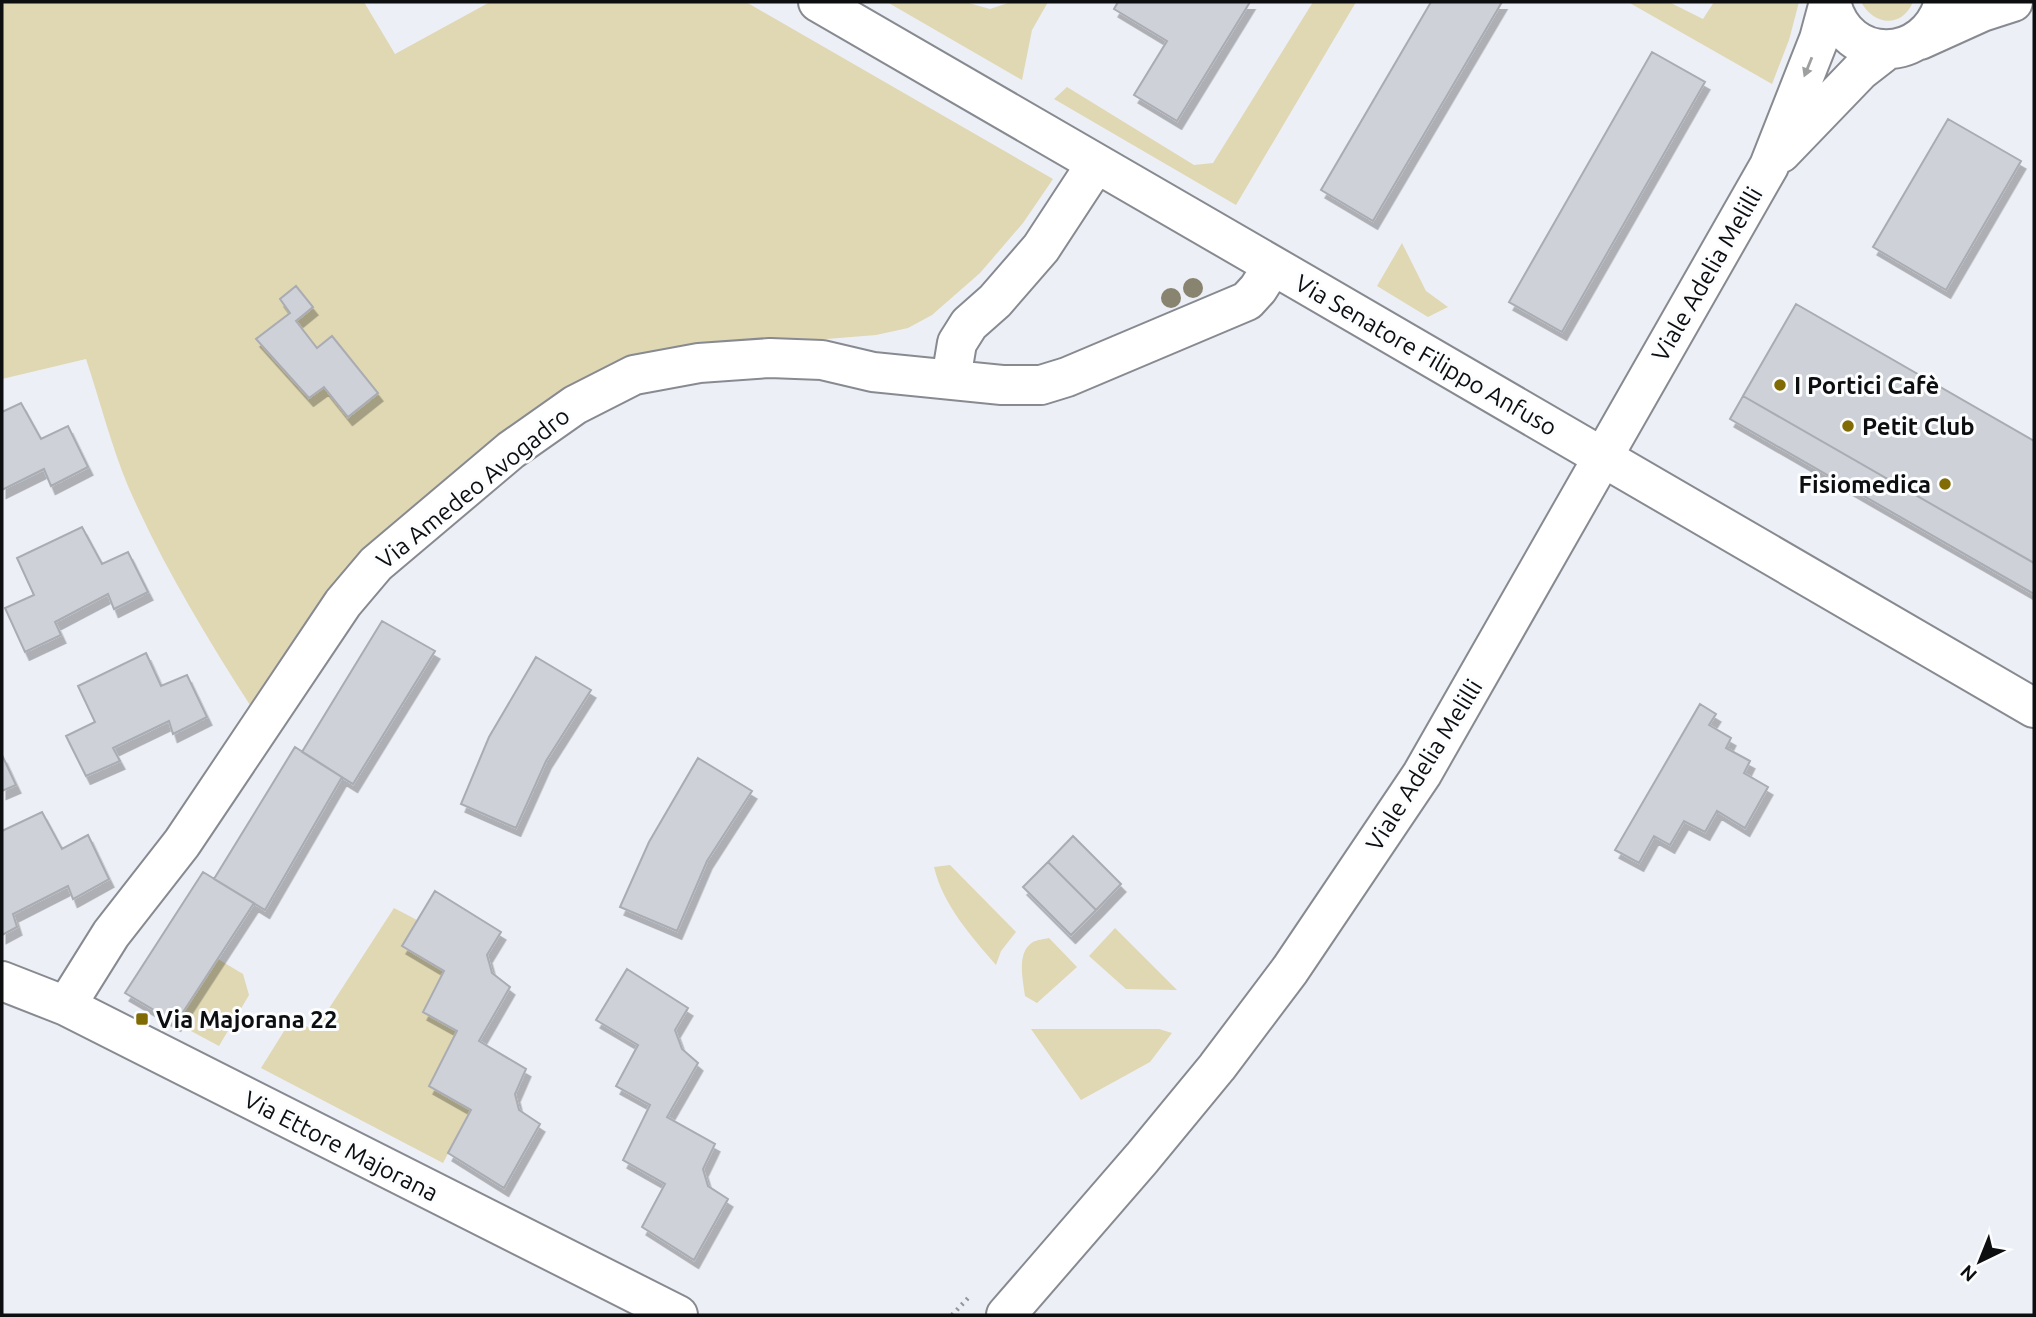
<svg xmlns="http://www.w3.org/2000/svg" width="2036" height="1317" font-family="Ubuntu,sans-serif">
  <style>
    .green { fill: #e0d7b3 }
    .building { fill: #ced1d7; stroke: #a9acb2; stroke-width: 2; filter: url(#shadow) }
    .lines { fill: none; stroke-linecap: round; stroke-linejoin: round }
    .minor-casing { stroke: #878a90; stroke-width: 42 }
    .tertiary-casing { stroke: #878a90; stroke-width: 42 }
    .path { stroke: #94969b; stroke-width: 4.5; stroke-dasharray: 2 5; stroke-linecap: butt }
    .minor { stroke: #fff; stroke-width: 38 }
    .tertiary { stroke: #fff; stroke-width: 38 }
    .tree { fill: #88846f }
    .oneway { fill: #9e9f9f }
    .poi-dot { fill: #806b04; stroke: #fcfdfe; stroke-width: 2.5 }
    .labels { text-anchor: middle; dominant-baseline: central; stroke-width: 6; stroke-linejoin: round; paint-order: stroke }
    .street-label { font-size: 24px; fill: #0d0e10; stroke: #fcfdfe }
    .poi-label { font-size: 24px; font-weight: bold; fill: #0d0e10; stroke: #fcfdfe; text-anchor: start }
  </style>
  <defs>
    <filter id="shadow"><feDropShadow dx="4.5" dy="8" stdDeviation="0" flood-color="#0004"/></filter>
  </defs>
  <rect width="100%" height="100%" fill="#eceff6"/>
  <path class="green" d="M2 2H364L395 54 490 2H746L1053 179 1023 223 980 273 932 315 908 328 876 335 789 342 675 348 604 370 331 592 250 705C205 635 161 562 128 486 111 445 100 401 86 359L2 379Z
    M887 2H965L990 9 1011 2H1048L1032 30 1022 80Z
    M1313 2H1356L1236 205 1054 99 1067 87 1194 165 1213 163Z
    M1628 2H1669L1703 19 1714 2H1799L1789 40 1772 84Z
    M1861 2H1913C1902 28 1874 26 1861 2Z
    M1402 243 1426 291 1448 307 1428 317 1377 286Z
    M950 865 1016 932 1001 951 996 965C971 936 943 905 934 867Z
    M394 908 417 920 402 946 444 971 423 1012 457 1031 429 1086 471 1110 443 1163 261 1068 291 1020 315 1030Z
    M1115 928 1177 990 1126 989 1089 956Z
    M1049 938 1077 967 1037 1003 1025 996C1023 980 1016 952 1033 942 1037 940 1044 939 1049 938Z
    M218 959 243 974 249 995 219 1046 176 1023Z
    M1031 1029H1159L1172 1033 1150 1062 1081 1100Z"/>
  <path class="building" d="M1118 2H1250L1177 121 1134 95 1167 41 1114 9Z
    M1431 2H1502L1373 221 1321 190Z
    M1652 52 1705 82 1562 332 1509 302Z
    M1948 119 2021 161 1946 290 1873 247Z
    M296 286 313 307 296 321 317 348 332 336 378 393 348 417 324 387 309 398 256 339 290 313 280 299Z
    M1796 304 2034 441V563L1743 396Z
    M1743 396 2034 563V594L1730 419Z
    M21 403 41 439 68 426 88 467 51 486 44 469 2 490V412Z
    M82 527 102 564 128 552 148 592 114 609 108 594 55 622 61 635 25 652 5 608 34 595 17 558Z
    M382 621 435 651 353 784 302 752Z
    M146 653 161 686 187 675 207 717 173 734 169 721 113 748 120 761 86 776 66 736 95 722 78 686Z
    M536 657 591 690 546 761 516 828 461 804 489 737Z
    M1700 704 1716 714 1709 725 1731 738 1726 748 1750 761 1744 773 1768 787 1745 828 1717 811 1705 832 1684 821 1670 845 1654 836 1639 863 1615 850Z
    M295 747 342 777 265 910 214 879Z
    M2 755 16 785 2 791Z
    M698 758 752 791 707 861 677 931 620 907 649 842Z
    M42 812 62 849 88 835 109 879 73 899 68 886 13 914 17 927 2 935V831Z
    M1073 836 1121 884 1096 910 1048 862Z
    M1048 862 1096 910 1071 935 1023 887Z
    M203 872 254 903 176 1023 125 993Z
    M435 891 501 932 487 955 492 973 510 987 479 1041 526 1069 515 1094 519 1110 540 1124 504 1188 448 1153 471 1110 429 1086 457 1031 423 1012 444 971 402 946Z
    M627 969 688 1008 675 1030 682 1049 698 1063 667 1117 715 1144 703 1169 708 1186 728 1199 694 1260 642 1227 665 1184 623 1160 650 1105 616 1086 638 1045 596 1020Z"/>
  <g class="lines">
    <g class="minor-casing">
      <path id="minor" d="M818 2C1223 238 1630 470 2034 708
        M951 379 957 343 969 324 995 301 1041 248 1096 164
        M2 981 66 1006 678 1315
        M66 1006 111 934 182 843 343 603 376 564 511 450 575 405 634 375 699 363 770 358 822 360 873 372 1002 385H1041L1067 377 1247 301 1258 289 1272 267"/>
    </g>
    <g class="tertiary-casing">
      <path id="tertiary" d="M1831 2C1846 66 1927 64 1944 2
        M1920 40 1982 12 2013 2
        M1781 153 1860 71 1887 50
        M1006 1315 1142 1158 1217 1067 1290 970 1422 774 1769 166 1819 39 1829 2"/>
    </g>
    <path class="path" d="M952 1315 971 1295"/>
    <use href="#minor" class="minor"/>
    <use href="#tertiary" class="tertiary"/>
  </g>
  <g class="tree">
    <circle cx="1193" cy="288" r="10"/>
    <circle cx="1171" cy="298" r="10"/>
  </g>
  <defs><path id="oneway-solid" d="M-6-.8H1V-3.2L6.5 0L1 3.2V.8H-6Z" transform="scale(1.75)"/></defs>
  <use class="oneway" href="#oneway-solid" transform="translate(1808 67) rotate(112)"/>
  <g class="poi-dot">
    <circle cx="1780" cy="385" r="7"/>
    <circle cx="1848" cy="426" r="7"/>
    <circle cx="1945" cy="484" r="7"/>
    <rect x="135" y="1012" width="14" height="14" rx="3.5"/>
  </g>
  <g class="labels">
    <g class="street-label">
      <text transform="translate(1707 274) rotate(-60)">Viale Adelia Melilli</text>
      <text transform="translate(1426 355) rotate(30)">Via Senatore Filippo Anfuso</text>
      <text transform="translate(473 488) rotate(-39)">Via Amedeo Avogadro</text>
      <text transform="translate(1424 765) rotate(-58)">Viale Adelia Melilli</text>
      <text transform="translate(341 1146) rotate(27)">Via Ettore Majorana</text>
    </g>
    <g class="poi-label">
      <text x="1794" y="385">I Portici Cafè</text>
      <text x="1862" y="426">Petit Club</text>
      <text x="1931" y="484" text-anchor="end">Fisiomedica</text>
      <text x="156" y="1019">Via Majorana 22</text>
    </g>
  </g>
  <rect width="2036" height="1317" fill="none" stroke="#0d0e10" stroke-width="7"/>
  <g transform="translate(1980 1261) rotate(223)" stroke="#fcfdfe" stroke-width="5" paint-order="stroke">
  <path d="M0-5L12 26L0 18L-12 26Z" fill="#0d0e10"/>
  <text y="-10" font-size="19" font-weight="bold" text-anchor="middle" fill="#0d0e10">N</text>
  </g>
</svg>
